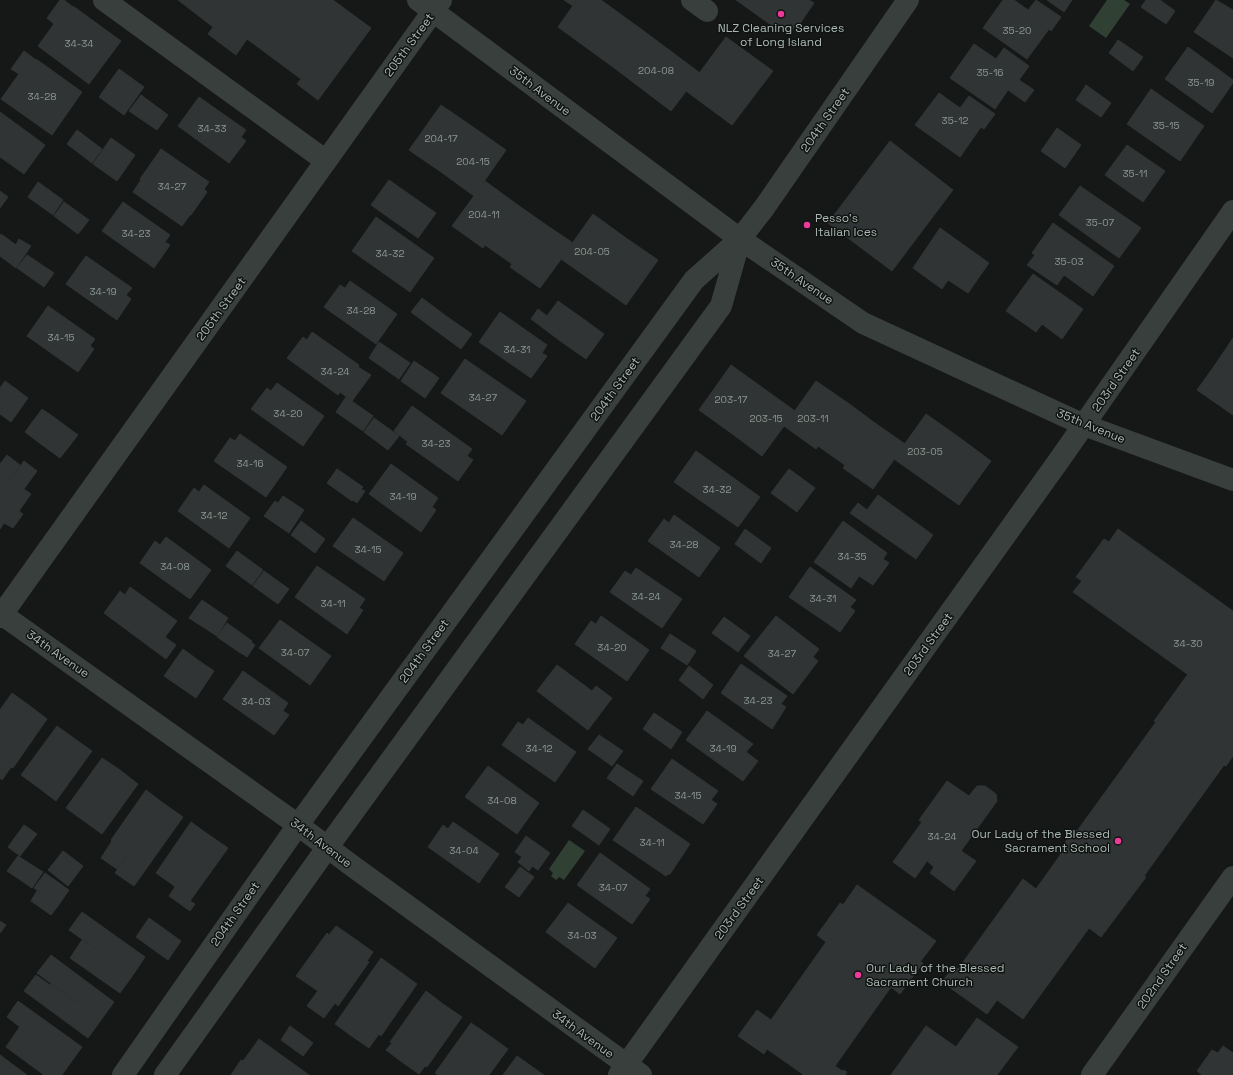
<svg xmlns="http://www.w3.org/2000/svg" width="1233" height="1075" font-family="'Space Grotesk',sans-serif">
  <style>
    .water { fill: #304134 }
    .building { fill: #313434; stroke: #303433 }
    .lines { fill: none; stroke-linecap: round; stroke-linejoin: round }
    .minor { stroke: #393f3d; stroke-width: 22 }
    .poi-dot { fill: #ed3999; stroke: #111313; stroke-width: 1.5 }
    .labels { text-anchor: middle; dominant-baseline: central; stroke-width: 3; stroke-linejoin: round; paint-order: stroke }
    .number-label { font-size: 10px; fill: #8b9791 }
    .poi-label { font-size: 12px; fill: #a9b8b0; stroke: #111313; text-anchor: start }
    .street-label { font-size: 12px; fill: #a9b8b0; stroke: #111313 }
  </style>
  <rect width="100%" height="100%" fill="#161818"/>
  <path class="water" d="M1107 0H1124L1130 4 1106 38 1089 26Z
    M569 840 585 851 564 880 559 877 556 880 551 876 553 873 549 869Z"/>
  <path class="building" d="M60 0H64L73 7V6L121 41 89 84 38 46 54 24 47 18Z
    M178 0H333L371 28 318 100 297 84 301 79 247 39 236 55 208 34 213 27Z
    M564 0H577L573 6Z
    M577 0H601L641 29 613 67 558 27Z
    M736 0H809L814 3 797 28 795 26 790 34 775 24 774 27Z
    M1003 0H1014L1028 10 1036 0 1061 17 1051 31 1049 29 1027 59 983 28Z
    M1047 0H1072L1064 12Z
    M1146 0H1160L1175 11 1166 24 1141 7Z
    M1216 0 1233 10V58L1194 32Z
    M641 29 700 73 671 111 613 67Z
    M726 37 773 71 732 125 686 91Z
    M1118 40 1143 57 1133 71 1109 53Z
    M974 44 996 59 1004 48 1029 66 1019 80 1034 90 1025 102 1008 90 995 109 950 78Z
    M1188 47 1233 80V83L1212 113 1165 79Z
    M24 51 36 60V59L82 92 52 135 1 99 19 74 11 69Z
    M119 69 144 87 124 115 99 97Z
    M1086 85 1111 103 1101 117 1076 100Z
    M1151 89 1204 126 1180 161 1127 124Z
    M939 93 960 108 969 96 995 114 984 129 981 127 960 157 915 125Z
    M141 95 168 115 157 130 129 111Z
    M199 97 246 130 241 137 246 141 229 163 178 126Z
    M441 105 473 127 441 172 409 150Z
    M0 112 45 145 24 174 0 157Z
    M473 127 506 150 474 196 441 172Z
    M1057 128 1081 145 1065 168 1041 151Z
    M77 130 102 149 92 163 67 144Z
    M111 138 135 155 117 181 93 164Z
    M890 141 953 190 892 271 828 223Z
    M1127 145 1165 171 1143 202 1105 175Z
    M161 149 209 182 204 189 207 192 191 215H190L182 226 133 192 141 180 140 179Z
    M389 180 436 213 418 238 371 205Z
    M485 181 515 203 483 248 452 226Z
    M38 182 63 200 53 215 28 197Z
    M1080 186 1141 228 1119 258 1059 215Z
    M0 191 8 197 0 208Z
    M64 202 89 220 78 234 54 216Z
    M123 202 170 235 165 242 170 245 154 268 102 231Z
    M515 203 542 222 512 264 485 245Z
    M593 214 626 238 595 283 561 259Z
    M376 217 434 258 410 292 352 251Z
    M542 222 573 243 540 288 510 267Z
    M1053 223 1114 266 1093 296 1064 275 1057 285 1027 265 1035 255 1032 253Z
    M940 228 989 263 968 293 948 280 942 289 913 268Z
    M1 234 16 245 19 239 31 246 16 268 0 256V236Z
    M626 238 658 260 626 305 595 283Z
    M27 255 54 273 44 287 17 268Z
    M86 256 132 288 126 295 131 299 117 320 66 284Z
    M1033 274 1083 309 1062 339 1042 324 1036 332 1006 311Z
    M350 281 397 314 376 344 324 307 340 285 345 288Z
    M422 298 446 316 435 330 411 312Z
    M558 301 582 318 563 343 531 319 538 309 547 316Z
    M48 306 95 339 90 346 94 349 78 372 27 336Z
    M500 312 547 345 542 353 547 356 531 378 479 342Z
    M446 316 472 334 461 349 435 330Z
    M582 318 604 334 586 359 563 343Z
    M312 332 359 365 358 367 371 375 352 401 340 392 338 395 287 358 303 337 307 340Z
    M1233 338V373L1217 362Z
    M379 342 410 363 399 379 369 358Z
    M465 359 526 401 502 435 441 393Z
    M414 361 439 378 425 398 401 381Z
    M1217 362 1233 373V415L1197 390Z
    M731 365 763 388 731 433 699 410Z
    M5 381 16 389 0 412V388Z
    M816 381 848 403 816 449 784 426Z
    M277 383 324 416 303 446 251 409 267 388 271 391Z
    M763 388 795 411 762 456 731 433Z
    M16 389 28 398 11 422 0 414V412Z
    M346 397 373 416 363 431 336 412Z
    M848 403 875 423 845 465 818 446Z
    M412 406 472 449 467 456 473 460 458 481 406 444 408 442 394 431Z
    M42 409 55 418 38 442 25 432Z
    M926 414 960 438 928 483 894 459Z
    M55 418 78 435 60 458 38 442Z
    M374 418 399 436 388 450 364 432Z
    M875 423 905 444 873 489 843 468Z
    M240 434 287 467 266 497 214 461 230 438 235 441Z
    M960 438 991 461 959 505 928 483Z
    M696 451 760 497 738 527 674 482Z
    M7 455 20 465 0 493V464Z
    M24 461 37 471 24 489 31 494 19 511 23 514 13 528 4 523 0 529V493Z
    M391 464 438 498 432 507 436 510 421 532 369 494Z
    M337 469 363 487 361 489 365 491 357 503 353 500 352 501 327 483Z
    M789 469 815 488 797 512 771 493Z
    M204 485 250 518 229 548 178 511 194 488 199 492Z
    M878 495 933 535 916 559 850 513 858 503 867 510Z
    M283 496 304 510 289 533 264 516 275 501 278 503Z
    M674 515 720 548 699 577 648 541 664 519 669 523Z
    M353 518 403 553 384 581 333 546Z
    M301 521 325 539 315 553 291 535Z
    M843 521 887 553 883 559 889 563 873 585 859 576 851 588 814 562Z
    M745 529 771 548 761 563 735 544Z
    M1118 529 1233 611V707L1073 592 1082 581 1076 577 1104 539 1109 542Z
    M166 537 211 570 190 599 140 563 155 541 160 545Z
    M237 551 263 570 252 585 226 566Z
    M317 566 365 599 359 608 363 610 347 634 295 597Z
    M810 567 856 600 850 607 855 611 840 632 789 597Z
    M636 568 682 599 662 628 610 592 625 571 631 575Z
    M264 571 289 589 278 604 253 586Z
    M130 587 177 621 165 637 176 645 166 659 104 613 120 591 125 595Z
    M202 600 228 618 217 636 189 618Z
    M601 616 649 650 627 681 575 644 591 621 596 624Z
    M776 616 819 649 813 657 818 661 793 694 744 656Z
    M724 617 750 636 738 652 712 633Z
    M280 620 331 656 310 685 259 648Z
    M227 623 252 641 251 642 255 645 247 657 243 654H242L217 637Z
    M670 634 696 651 687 665 661 648Z
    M183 649 198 660 180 687 164 676Z
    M198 660 214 671 196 698 180 687Z
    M741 664 787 696 781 704 786 707 772 729 721 693Z
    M557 665 592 691 596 686 612 698 588 730 537 691Z
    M689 666 713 685 703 699 679 680Z
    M243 671 288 703 283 711 289 715 274 735 223 699Z
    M1188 674 1233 707V756L1226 766 1224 765 1144 876 1146 877 1101 937 1089 928 1023 1019 997 1000 987 1014 942 982 954 966 958 969 1023 879 1036 889 1061 854 1058 852 1075 829 1077 831 1156 722 1154 721Z
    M12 693 30 706 0 749V710Z
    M30 706 47 719 13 768 11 767 2 780 0 778V749Z
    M707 711 753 744 746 752 758 761 743 781 686 740Z
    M654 713 682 732 671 749 643 729Z
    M528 718 576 752 555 782 502 745 518 722 523 725Z
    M57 726 75 739 39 788 21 775Z
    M599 735 623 751 612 766 588 749Z
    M75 739 92 751 56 801 39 788Z
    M102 758 120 770 84 821 66 808Z
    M672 759 718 791 711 800 717 804 703 824 651 789Z
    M617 764 643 781 633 796 607 778Z
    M488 766 539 803 517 834 465 797Z
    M120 770 138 784 102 834 84 821Z
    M947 781 969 796 977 786H985L996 794 997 801 961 851 976 861 954 891 930 873 934 867 927 861 915 878 893 862 922 822 919 820Z
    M146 790 163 803 117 869 101 858 112 841 111 840Z
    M163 803 183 817 134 886 115 873Z
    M636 807 690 844 670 874H668L666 876 613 840Z
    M583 810 610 829 599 845 572 826Z
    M191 822 209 835 173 885 156 873Z
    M453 822 499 854 479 883 428 847 443 825 448 829Z
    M24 825 37 834 20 856 8 847Z
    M209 835 228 848 190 901 195 904 190 911 169 896 175 887 173 885Z
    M526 836 550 853 538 870 532 866 529 871 518 862 522 857 515 852Z
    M63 851 83 866 68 886 48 870Z
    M600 853 650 889 645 896 650 899 632 924 577 885Z
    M18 856 43 872 32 888 7 871Z
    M520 867 534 877 519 897 505 887Z
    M45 873 69 890 58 906 34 888Z
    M857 885 936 941 920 962 923 963 900 994 891 987 835 1066 842 1071 843 1070 847 1072 845 1075H804L767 1049 764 1054 738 1036 757 1010 771 1020 826 942 817 935 840 903 843 905Z
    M37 891 58 906 51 915 31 901Z
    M568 903 617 938 595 968 546 932Z
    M82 912 145 957 133 975 69 930Z
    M149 918 181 941 168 960 136 937Z
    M0 921 6 925 0 933Z
    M336 926 355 939 318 991 296 976 327 933 329 935Z
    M355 939 373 952 367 961 369 962 338 1006 335 1003 324 1018 307 1006Z
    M82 940 133 975 120 993 70 958Z
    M51 955 114 1002 101 1020 37 973Z
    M381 958 399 971 353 1037 335 1024Z
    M399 971 417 984 381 1036 379 1034 369 1048 353 1037Z
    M36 975 50 985 51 984 101 1020 88 1038 24 991Z
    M426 991 443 1004 402 1062 386 1050 392 1043 390 1042Z
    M18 1001 82 1047 69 1065 19 1028 20 1027 7 1017Z
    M443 1004 462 1017 427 1067 425 1066 419 1074 402 1062Z
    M977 1018 1018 1047 997 1075H891L926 1026 956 1047Z
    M471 1023 490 1036 461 1075H438L435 1073Z
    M290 1026 313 1043 303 1056 281 1040Z
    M19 1028 69 1065 62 1075H44L6 1047Z
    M490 1036 508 1049 489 1075H461Z
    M259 1039 309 1075H271L246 1057Z
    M1223 1046 1233 1053V1075H1202L1197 1071 1212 1050 1218 1053Z
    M0 1055 27 1075H0Z
    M517 1056 534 1068 530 1075H503Z
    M246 1057 271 1075H231L241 1060 243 1061Z
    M534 1068 544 1075H530Z"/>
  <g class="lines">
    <path class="minor" d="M104 0 326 161
      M418 0 740 239 863 323 1084 425 1233 480
      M692 0 707 11
      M0 613 298 825 351 865 641 1075
      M0 617 441 0
      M123 1075 298 825 694 280 740 239 764 208 908 0
      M165 1075 327 848 721 306 740 239
      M619 1075 1060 459 1233 211
      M1092 1075 1233 877"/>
  </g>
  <g class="poi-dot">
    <circle cx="781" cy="14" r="4"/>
    <circle cx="807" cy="225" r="4"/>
    <circle cx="1118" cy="841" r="4"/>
    <circle cx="858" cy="975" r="4"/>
  </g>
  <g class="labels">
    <g class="number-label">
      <text x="1017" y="30">35-20</text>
      <text x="79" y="43">34-34</text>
      <text x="656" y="70">204-08</text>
      <text x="990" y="72">35-16</text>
      <text x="1201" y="82">35-19</text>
      <text x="42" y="96">34-28</text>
      <text x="955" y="120">35-12</text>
      <text x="1166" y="125">35-15</text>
      <text x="212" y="128">34-33</text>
      <text x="441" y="138">204-17</text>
      <text x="473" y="161">204-15</text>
      <text x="1135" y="173">35-11</text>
      <text x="172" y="186">34-27</text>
      <text x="484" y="214">204-11</text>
      <text x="1100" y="222">35-07</text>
      <text x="136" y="233">34-23</text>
      <text x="592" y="251">204-05</text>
      <text x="390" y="253">34-32</text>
      <text x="1069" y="261">35-03</text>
      <text x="103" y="291">34-19</text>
      <text x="361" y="310">34-28</text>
      <text x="61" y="337">34-15</text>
      <text x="517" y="349">34-31</text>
      <text x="335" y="371">34-24</text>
      <text x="483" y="397">34-27</text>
      <text x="731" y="399">203-17</text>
      <text x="288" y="413">34-20</text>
      <text x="766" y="418">203-15</text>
      <text x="813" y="418">203-11</text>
      <text x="436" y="443">34-23</text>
      <text x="925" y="451">203-05</text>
      <text x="250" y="463">34-16</text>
      <text x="717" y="489">34-32</text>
      <text x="403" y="496">34-19</text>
      <text x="214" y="515">34-12</text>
      <text x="684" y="544">34-28</text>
      <text x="368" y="549">34-15</text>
      <text x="852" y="556">34-35</text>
      <text x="175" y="566">34-08</text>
      <text x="646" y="596">34-24</text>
      <text x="823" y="598">34-31</text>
      <text x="333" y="603">34-11</text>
      <text x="1188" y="643">34-30</text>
      <text x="612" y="647">34-20</text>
      <text x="295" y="652">34-07</text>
      <text x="782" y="653">34-27</text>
      <text x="758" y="700">34-23</text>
      <text x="256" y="701">34-03</text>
      <text x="539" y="748">34-12</text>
      <text x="723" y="748">34-19</text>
      <text x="688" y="795">34-15</text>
      <text x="502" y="800">34-08</text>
      <text x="942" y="836">34-24</text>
      <text x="652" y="842">34-11</text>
      <text x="464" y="850">34-04</text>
      <text x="613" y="887">34-07</text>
      <text x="582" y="935">34-03</text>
    </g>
    <g class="poi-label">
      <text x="781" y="28" text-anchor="middle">NLZ Cleaning Services<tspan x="781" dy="14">of Long Island</tspan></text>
      <text x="815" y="218">Pesso's<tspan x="815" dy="14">Italian Ices</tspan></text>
      <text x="1110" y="834" text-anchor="end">Our Lady of the Blessed<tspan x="1110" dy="14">Sacrament School</tspan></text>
      <text x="866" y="968">Our Lady of the Blessed<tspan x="866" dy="14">Sacrament Church</tspan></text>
    </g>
    <g class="street-label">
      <text transform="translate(409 45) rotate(-54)">205th Street</text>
      <text transform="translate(540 91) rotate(37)">35th Avenue</text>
      <text transform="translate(825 120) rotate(-55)">204th Street</text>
      <text transform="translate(802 281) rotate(34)">35th Avenue</text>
      <text transform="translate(221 309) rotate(-54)">205th Street</text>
      <text transform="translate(1116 380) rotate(-55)">203rd Street</text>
      <text transform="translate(615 389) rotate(-54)">204th Street</text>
      <text transform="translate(1091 426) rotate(22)">35th Avenue</text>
      <text transform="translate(928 644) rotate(-54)">203rd Street</text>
      <text transform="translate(424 651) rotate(-54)">204th Street</text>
      <text transform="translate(58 654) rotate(35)">34th Avenue</text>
      <text transform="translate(321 843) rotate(37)">34th Avenue</text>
      <text transform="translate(739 908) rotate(-54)">203rd Street</text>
      <text transform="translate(235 914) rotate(-55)">204th Street</text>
      <text transform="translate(1162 976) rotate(-55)">202nd Street</text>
      <text transform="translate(583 1034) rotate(36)">34th Avenue</text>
    </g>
  </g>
</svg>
